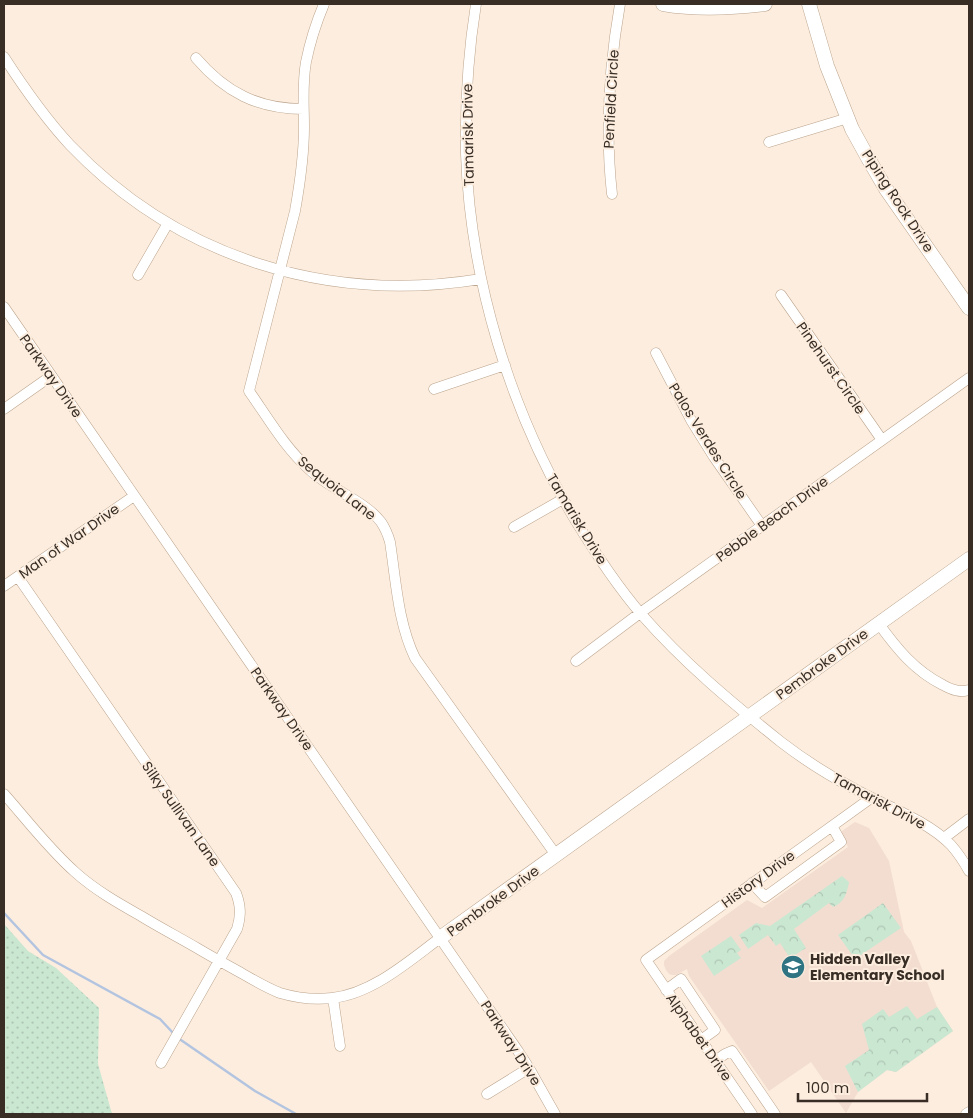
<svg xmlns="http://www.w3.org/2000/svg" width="973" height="1118" font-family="Poppins,sans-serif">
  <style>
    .education { fill: #f3ddd0 }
    .grass { fill: url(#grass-dots) }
    .park { fill: url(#park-crowns) }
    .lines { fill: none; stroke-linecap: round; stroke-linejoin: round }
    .stream { stroke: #b3c4e0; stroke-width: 2.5 }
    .street-casing { stroke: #bca48d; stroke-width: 11 }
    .secondary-casing { stroke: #bca48d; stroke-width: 15 }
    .street { stroke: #fff; stroke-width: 10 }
    .secondary { stroke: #fff; stroke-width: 14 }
    .labels { text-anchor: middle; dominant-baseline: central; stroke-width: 4; stroke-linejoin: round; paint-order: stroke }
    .street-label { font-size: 14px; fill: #382e25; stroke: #fcedde }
    .poi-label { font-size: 14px; font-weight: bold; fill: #382e25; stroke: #fcedde; text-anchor: start }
  </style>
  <defs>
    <pattern id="grass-dots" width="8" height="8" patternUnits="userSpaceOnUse" patternTransform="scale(1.25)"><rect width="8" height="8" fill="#cae7d2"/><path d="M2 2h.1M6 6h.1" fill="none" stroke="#aec6b4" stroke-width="1.8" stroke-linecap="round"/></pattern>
    <pattern id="park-crowns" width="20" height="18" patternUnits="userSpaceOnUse" patternTransform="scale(1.25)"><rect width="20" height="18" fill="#cae7d2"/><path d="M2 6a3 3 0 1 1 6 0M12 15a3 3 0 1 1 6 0" fill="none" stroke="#aec6b4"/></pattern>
  </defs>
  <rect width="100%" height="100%" fill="#fcedde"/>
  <path class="education" d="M855 822 869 828 889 861 904 932 911 941 937 1007 953 1031 896 1072 887 1070 858 1092 846 1113 811 1062 769 1091 689 976 687 969 676 975H672L669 974 666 970 664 965V961L669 956 747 900 762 908 848 847 842 836V831Z"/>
  <path class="grass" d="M4 924 28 951 56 968 99 1008 98 1064 112 1114H4Z"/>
  <path class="park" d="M842 876 849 882C847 893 844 903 833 907L829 903 794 929 806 948 790 958 780 943 776 946 768 935 748 949 739 935 756 923 770 926Z
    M883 903 901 928 855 959 838 935Z
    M731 936 741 950 737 953 741 958 714 976 701 956Z
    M907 1006 917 1019 937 1007 953 1031 896 1072 887 1070 858 1092 845 1066 869 1050 862 1024 883 1009 889 1017Z"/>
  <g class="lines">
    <path class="stream" d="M4 913 43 955 160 1019 174 1034
      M178 1038 255 1091 296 1114"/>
    <g class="street-casing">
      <path id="street" d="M324 4C316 23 310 42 306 62 302 84 304 105 304 127 304 156 300 183 295 211L249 391C268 418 285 448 310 470 330 489 365 501 381 522 385 528 388 535 390 542 396 581 398 623 415 658L556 855
        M476 4C468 54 465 104 466 154 470 279 510 410 574 518 594 551 616 585 642 615 684 663 731 702 781 742 803 759 828 775 853 788 883 805 927 820 951 845 958 853 964 862 969 871
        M4 57C24 88 45 118 70 145 178 258 328 304 481 279
        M196 58C225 92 258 109 303 109
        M769 142 848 118
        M612 194C605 130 609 67 620 4
        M138 275 168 223
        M781 295 882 440
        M4 307 518 1051 529 1068 555 1114
        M656 353 691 420 714 457 762 526
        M434 389 505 365
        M4 409 51 376
        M514 527 563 499
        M18 577 236 893C241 906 241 916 237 929L161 1063
        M4 586 134 496
        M879 624C897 649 915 671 943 685 952 690 960 693 969 690
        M576 661 640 613 969 378
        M4 794C27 820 49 849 75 872 95 890 118 903 141 916 159 927 178 937 197 948 212 957 227 965 243 974 255 981 267 988 280 993 297 998 315 1000 332 998 372 994 409 961 440 938
        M944 838 969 819
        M752 883 765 897 841 842 832 826
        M666 990 681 979 715 1030 701 1040
        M333 998 340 1046
        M715 1061 725 1054 732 1051 775 1114
        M487 1094 529 1068
        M752 1114 646 960 871 798
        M966 1114 969 1112"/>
    </g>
    <g class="secondary-casing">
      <path id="secondary" d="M663 4C697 10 732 8 765 4
        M809 4 827 66 852 129 868 158 886 189 969 308
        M440 938 969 559"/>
    </g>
    <use href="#street" class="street"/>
    <use href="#secondary" class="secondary"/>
  </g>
  <defs>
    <g id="school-disc" transform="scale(1.25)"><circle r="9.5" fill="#2f7482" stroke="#fcedde"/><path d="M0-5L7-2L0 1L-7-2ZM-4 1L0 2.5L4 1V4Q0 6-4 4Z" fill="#fff"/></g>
  </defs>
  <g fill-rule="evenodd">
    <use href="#school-disc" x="793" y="967"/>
  </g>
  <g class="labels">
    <g class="street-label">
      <text transform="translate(611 99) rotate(-87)">Penfield Circle</text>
      <text transform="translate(468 135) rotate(-91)">Tamarisk Drive</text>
      <text transform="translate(898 201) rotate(57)">Piping Rock Drive</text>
      <text transform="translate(831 368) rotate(55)">Pinehurst Circle</text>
      <text transform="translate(51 376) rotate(55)">Parkway Drive</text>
      <text transform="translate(708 441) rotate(58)">Palos Verdes Circle</text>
      <text transform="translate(337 488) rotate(38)">Sequoia Lane</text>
      <text transform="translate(577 519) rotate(59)">Tamarisk Drive</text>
      <text transform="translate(772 519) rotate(-36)">Pebble Beach Drive</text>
      <text transform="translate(69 541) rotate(-35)">Man of War Drive</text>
      <text transform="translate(822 664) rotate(-36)">Pembroke Drive</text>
      <text transform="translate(282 709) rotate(55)">Parkway Drive</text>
      <text transform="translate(879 801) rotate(28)">Tamarisk Drive</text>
      <text transform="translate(181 814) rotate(55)">Silky Sullivan Lane</text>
      <text transform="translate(758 879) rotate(-36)">History Drive</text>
      <text transform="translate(493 901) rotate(-36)">Pembroke Drive</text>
      <text transform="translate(699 1037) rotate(55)">Alphabet Drive</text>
      <text transform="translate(511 1043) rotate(57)">Parkway Drive</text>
    </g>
    <g class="poi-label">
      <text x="810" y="959">Hidden Valley<tspan x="810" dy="16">Elementary School</tspan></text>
    </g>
  </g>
  <rect width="973" height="1118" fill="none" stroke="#382e25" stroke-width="10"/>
  <path d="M798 1093v8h129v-8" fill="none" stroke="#382e25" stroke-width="2.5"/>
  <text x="806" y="1093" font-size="15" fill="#382e25" stroke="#fcedde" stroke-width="4" paint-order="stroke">100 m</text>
</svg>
